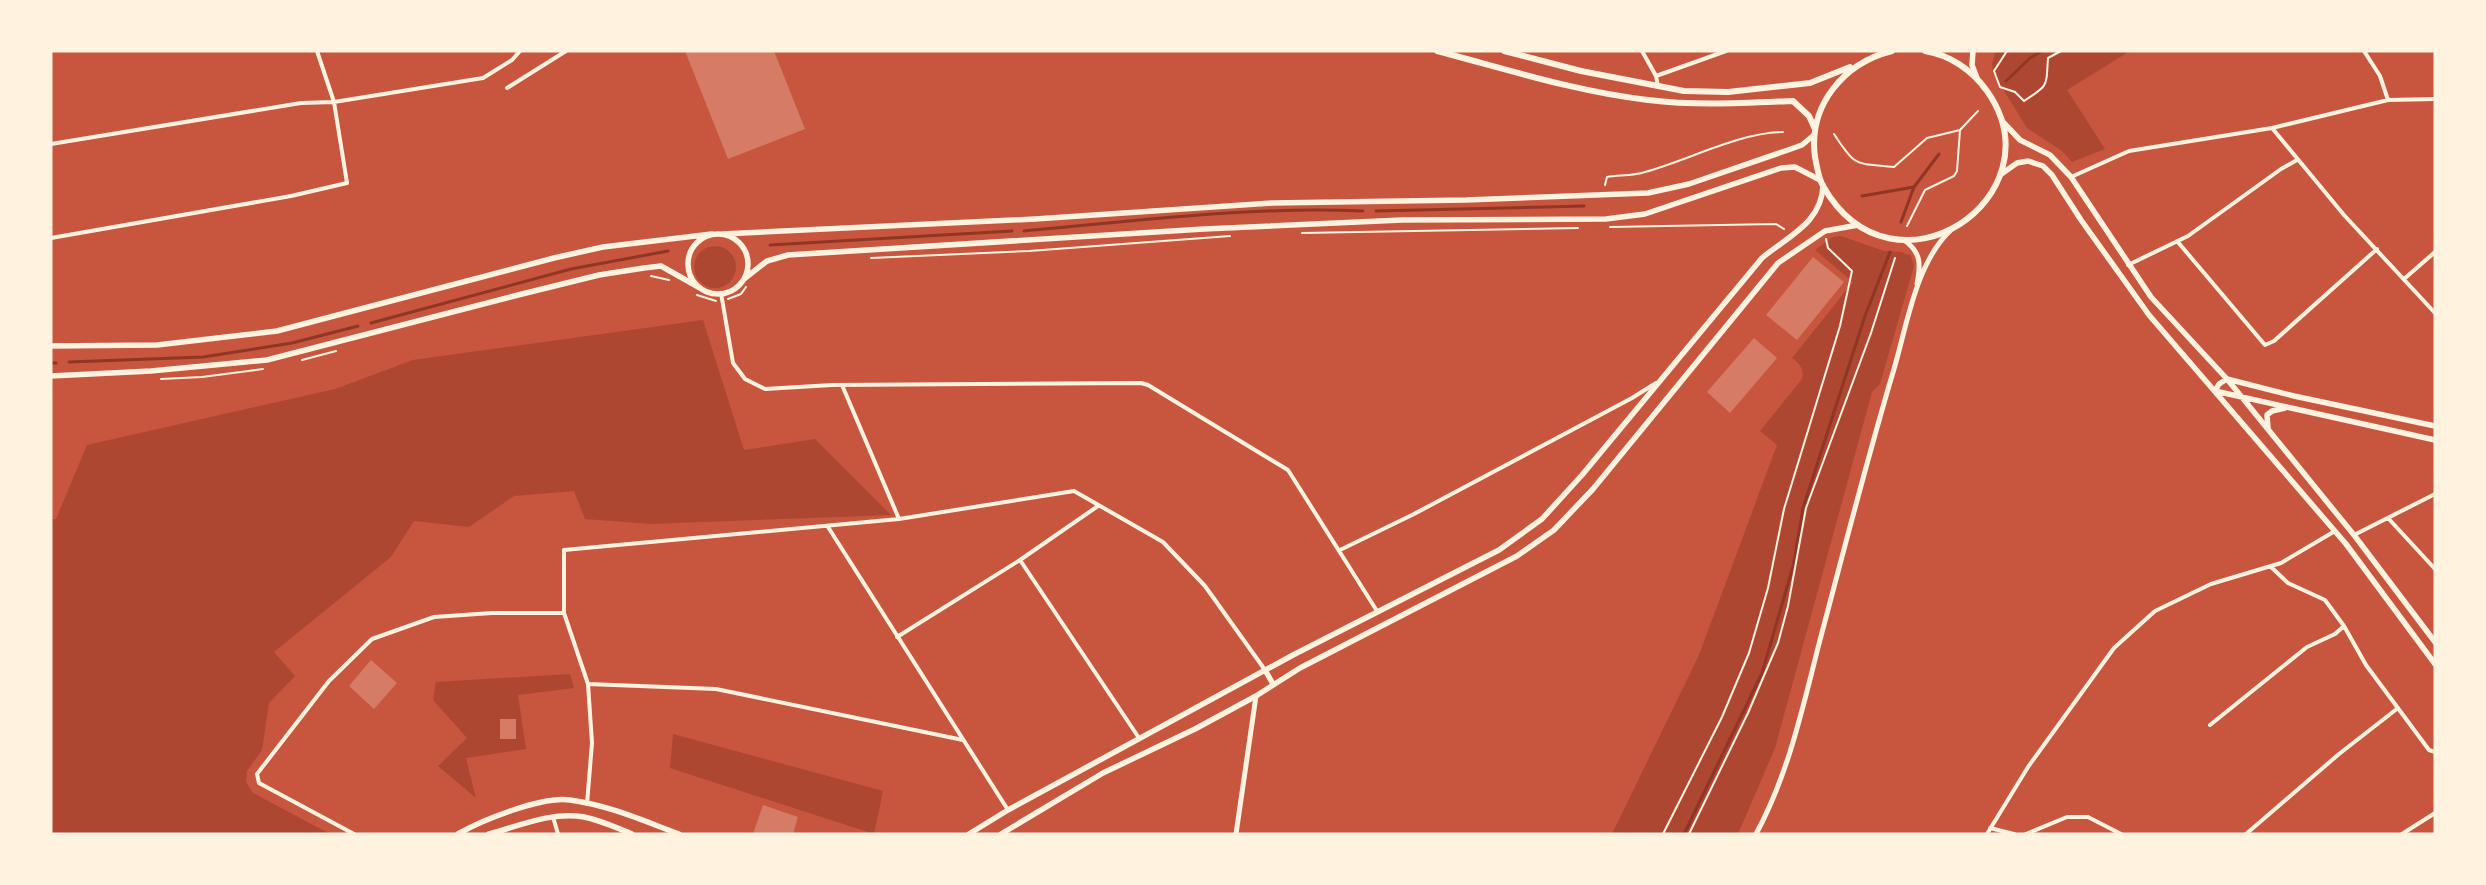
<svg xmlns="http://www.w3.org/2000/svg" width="2486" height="885" font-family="'Sofia Sans Condensed',sans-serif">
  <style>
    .green { fill: #ae4732 }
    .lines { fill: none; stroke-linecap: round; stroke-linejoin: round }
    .stream { stroke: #8f3625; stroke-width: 3 }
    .building { fill: #d67c66 }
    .path { stroke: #fff3e0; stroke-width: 2 }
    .minor { stroke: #fff3e0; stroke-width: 4 }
    .tertiary { stroke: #fff3e0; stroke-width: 5 }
    .secondary { stroke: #fff3e0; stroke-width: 5.5 }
    .primary { stroke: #fff3e0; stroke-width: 6 }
  </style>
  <rect width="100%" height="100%" fill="#c8553d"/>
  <path class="green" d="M1996 51H2130L2067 90 2105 149 2072 162 2062 151 2027 128 1993 73 1992 63Z
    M1841 236 1884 251 1901 252 1911 256 1914 266 1880 384 1872 392 1775 748 1738 834H1612L1699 655 1777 445 1760 431 1802 379C1804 369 1800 364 1792 358L1853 282 1815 250 1833 237Z
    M694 267a21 21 0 1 1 42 0a21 21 0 1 1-42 0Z
    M703 320 744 450 815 439 891 515 651 524 585 519 574 491 514 496 469 527 414 521 391 557 274 652 295 676 269 703 262 750 247 771 246 782 253 793 330 834H51V519H56L87 445 335 389 413 360Z
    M570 674 574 688 518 695 526 749 466 758 476 798 438 766 467 738 433 700 436 682Z
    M673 734 883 791 874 834 670 768Z"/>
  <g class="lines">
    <path class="stream" d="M2006 81 2030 58 2042 51
      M1862 196 1914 187
      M1376 211 1584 206
      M1901 222 1914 187 1939 154
      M1024 231C1137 221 1250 206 1363 211
      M770 245 1012 231
      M371 323 571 269 668 251
      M69 362 203 357 292 343 358 326
      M51 363H56
      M1684 834 1762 673 1794 563 1803 508 1865 316 1890 252"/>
  </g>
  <path class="building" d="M685 51H774L805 129 728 159Z
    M1813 257 1844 282 1797 340 1766 315Z
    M1754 338 1777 358 1730 413 1707 392Z
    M371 660 397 683 374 709 349 686Z
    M500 719H516V739H500Z
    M763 805 798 817 793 834H753Z"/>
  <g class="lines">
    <path class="path" d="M2007 51 1994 71 2000 87 2015 92 2024 101C2049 85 2046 87 2048 58L2061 51
      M1834 134C1856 168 1855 163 1894 167L1927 138 1960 130
      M1605 185 1607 177C1619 175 1633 176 1645 172 1689 160 1738 133 1783 132
      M1907 226 1925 190 1954 176 1957 171 1960 130 1978 111
      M1610 227 1776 224 1784 229
      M1302 233 1578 228
      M871 258 1029 251 1230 236
      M651 276 669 280
      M697 295 716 301
      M728 299 741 294 746 287
      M302 360 336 351
      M161 379 202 377 263 369
      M1663 834 1722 717 1749 653 1768 588 1784 509 1840 326 1852 271 1828 248 1826 239
      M1689 834 1748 713 1778 643 1788 606 1806 508 1871 333 1895 258"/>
    <path class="minor" d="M1642 51 1656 76 1658 87
      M2364 51 2380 76 2388 100
      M1656 76 1726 51
      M507 88 566 51
      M2272 128 2344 215 2435 313
      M51 144 301 103 334 102 317 51
      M2071 177 2129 151 2272 128 2388 100 2435 99
      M51 238 291 196 347 183 334 102 483 78 512 60 520 51
      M2177 241 2265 345 2274 341 2377 249
      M2128 265 2188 236 2281 169 2297 160
      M2404 279 2435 252
      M721 293 733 363 745 379 765 389 832 385 1141 383 1148 385 1288 470 1377 611
      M842 385 899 519
      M2388 518 2435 569
      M828 527 1008 810
      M2354 535 2435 494
      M1340 550 1414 514 1632 398 1656 383
      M1020 560 1139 738
      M2270 566 2288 583 2325 600 2344 626 2366 665 2429 750 2435 752
      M897 637 1020 560 1098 506
      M588 684 716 689 963 740
      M2210 725 2307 647 2335 634 2344 626
      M587 804 592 743 588 684 564 613V550L899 519 1074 491 1163 542 1205 586 1265 670
      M553 817 558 834
      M1990 828 2014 834
      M354 834 259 783 257 774 329 681 372 639 434 617 492 613H564
      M1987 834 2028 767 2114 648 2155 611 2211 584 2281 563 2335 531
      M2026 834 2067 817H2088L2121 834
      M2246 834 2339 754 2398 708
      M2402 834 2435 813"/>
    <path class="tertiary" d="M1904 240C1921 252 1921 264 1917 284
      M1236 834 1256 696
      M1756 834C1789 773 1803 706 1820 640 1844 550 1867 459 1894 369 1907 325 1916 263 1950 231"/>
    <path class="secondary" d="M1973 51 1972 65 1977 78
      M2003 122 2020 140 2050 155 2071 177 2151 297 2227 379 2354 535 2435 642
      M2000 175 2017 163 2028 161 2043 166 2052 175 2081 220 2149 315 2346 544 2435 664
      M722 234 1035 219 1272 203 1466 200 1648 193 1689 184 1788 150 1802 145 1814 135
      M688 264a30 30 0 1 1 60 0a30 30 0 1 1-60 0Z
      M744 279 767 261 788 255 1204 229 1402 220 1606 219 1645 214 1781 168 1795 167 1820 180
      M51 346 157 345 277 331 554 258 603 247 712 234
      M51 376 151 371 267 360 518 295 599 275 644 268 661 266 700 288
      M2215 391 2219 384 2227 379 2294 396 2435 426
      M2215 391 2435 440
      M2268 428 2267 415 2272 411 2285 408
      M1265 670 1273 684
      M458 834C482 820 542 796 570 800 608 805 644 821 679 834
      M489 834C519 826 553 811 584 817 600 820 617 828 632 834
      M969 834 1008 810 1293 655 1499 550 1542 519 1582 475 1762 258C1788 236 1822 223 1823 185
      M1001 834 1103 773 1195 729 1256 696 1300 668 1517 556 1554 530 1593 489 1778 263 1825 231 1858 225"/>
    <path class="primary" d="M1437 51C1506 69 1577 92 1648 100 1696 106 1745 103 1793 101L1809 116 1815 129
      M1504 51 1581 71 1684 91 1728 92 1810 83 1850 67
      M1892 51C1844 63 1808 105 1815 157 1817 166 1818 177 1823 186 1894 310 2061 196 1987 91 1972 70 1950 55 1925 51"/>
  </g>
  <rect width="2486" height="885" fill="none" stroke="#fff3e0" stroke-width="105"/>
</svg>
